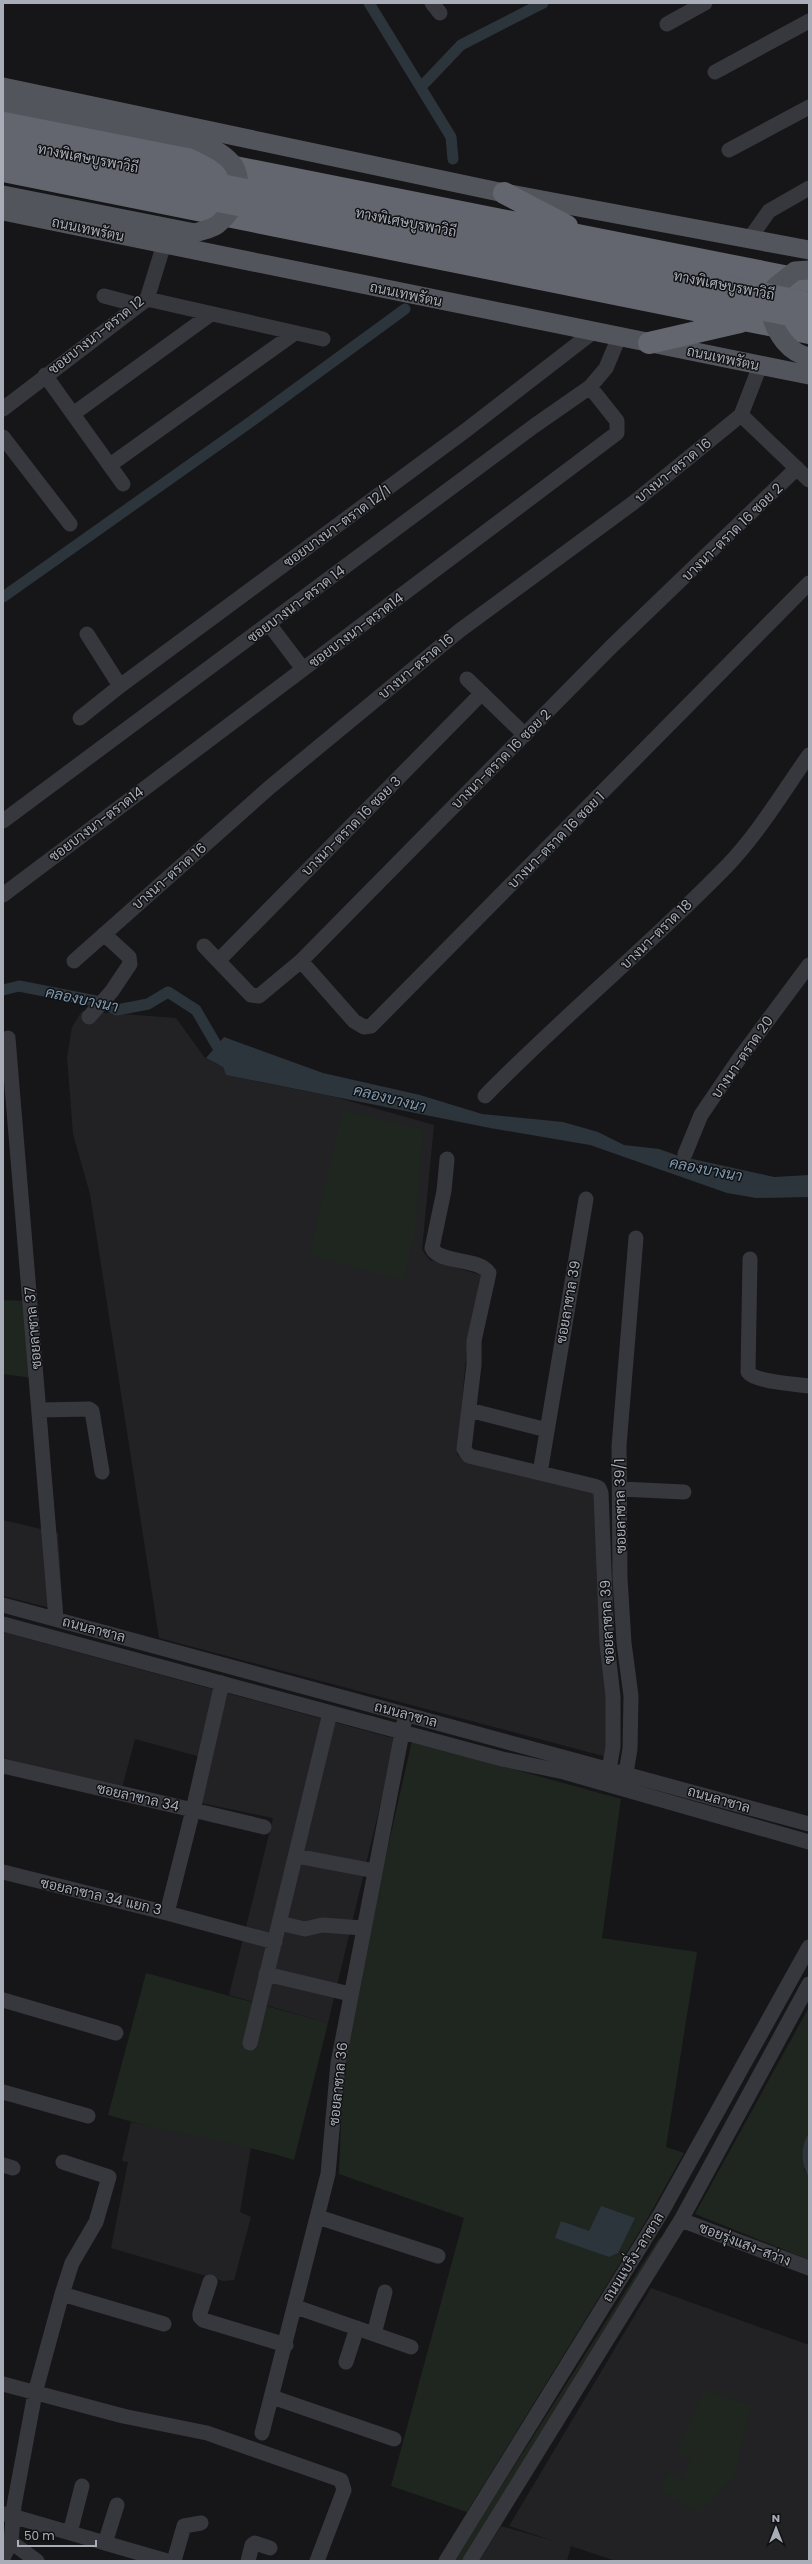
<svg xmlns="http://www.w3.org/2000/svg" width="812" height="2564" font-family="Poppins,Sarabun,sans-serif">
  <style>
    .built { fill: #222225 }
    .green { fill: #1e261f }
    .water { fill: #2c353c }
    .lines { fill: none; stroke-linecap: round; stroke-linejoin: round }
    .canal { stroke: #2c353c; stroke-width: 11 }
    .minor { stroke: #37383d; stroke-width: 15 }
    .major { stroke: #53555c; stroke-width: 19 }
    .highway { stroke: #63666e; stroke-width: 22 }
    .major-bridge { stroke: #53555c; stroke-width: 19 }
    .highway-bridge { stroke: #63666e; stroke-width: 22 }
    .labels { text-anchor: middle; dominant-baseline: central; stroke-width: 3; stroke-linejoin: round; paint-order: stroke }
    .street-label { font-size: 14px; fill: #a8adb8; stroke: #111113 }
    .water-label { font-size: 15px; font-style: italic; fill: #7f9bb3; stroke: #111113 }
  </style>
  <rect width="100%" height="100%" fill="#161618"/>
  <path class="built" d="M82 1011 176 1018 205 1058 223 1067 226 1075 335 1097 434 1125 422 1250 430 1260 481 1275 467 1348 457 1455 598 1490 610 1695 607 1757 159 1638 90 1194 73 1134 67 1057 72 1027Z
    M3 1520 58 1533 63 1611 3 1596Z
    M3 1632 396 1739 328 2023 229 1995 273 1818 201 1803 208 1759 135 1739 122 1788 3 1758Z
    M131 2122 251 2147 240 2212 251 2217 234 2280 223 2281 111 2248 128 2162 122 2161Z
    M651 2288 809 2345V2561H616L571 2546 567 2561H479L501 2526 554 2541 509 2526Z"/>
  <path class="green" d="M343 1110 423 1129 415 1233 403 1281 309 1255Z
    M3 1300 25 1301 32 1378 3 1374Z
    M412 1741 621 1799 602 1938 697 1952 666 2147 684 2153 649 2216 467 2512 391 2486 464 2218 339 2174 343 2064 354 1995Z
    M146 1973 328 2023 294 2160C233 2141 169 2134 108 2115Z
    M809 2007V2134L804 2170 809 2177V2260L695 2214Z
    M659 2238 662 2239 463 2561H454Z
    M704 2389 751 2405 734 2477 699 2513 659 2489 669 2473 682 2480 693 2461 677 2452Z"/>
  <path class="water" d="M224 1037 323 1073 420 1095 482 1114 563 1122 598 1132 624 1145 659 1149 679 1156 774 1177 809 1175V1197L756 1198 727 1193 590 1145 490 1128 226 1075 223 1067 206 1058Z
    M809 2134V2177C801 2166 800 2145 809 2134Z
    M601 2206 635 2218 618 2253 609 2257 555 2238 561 2221 589 2231Z"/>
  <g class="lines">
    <path class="canal" d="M369 3 451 137 453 159
      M421 87 461 45 543 3
      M3 597 249 423 405 309
      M3 990 19 986 101 1002 117 1010 148 1004 168 992 196 1010 217 1046 229 1053"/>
    <path class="minor" d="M432 3 440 13
      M667 24 705 3
      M715 72 809 21
      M729 150 809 107
      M750 238 769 211 809 188
      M104 296 138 305
      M147 299 323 339
      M45 375 123 484
      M3 409 147 299 164 244
      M73 414 211 314
      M741 415 809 480
      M3 437 70 524
      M110 465 295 333
      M269 624 303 669
      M87 634 120 686
      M467 679 525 735
      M80 718 120 686 465 431 593 332
      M3 821 534 426 590 387 606 368 619 337
      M3 895 617 433V421L590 387
      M204 946 251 995 259 996 301 961 611 647 797 468
      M219 960 482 693
      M74 961 270 787 459 631 633 503 741 415 760 366
      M301 961 354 1021 364 1027 371 1026 809 583
      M89 1017 112 991 130 964 129 957 104 934
      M8 1038 56 1619
      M485 1096C562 1017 648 947 726 867 758 834 783 792 809 755
      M685 1154 701 1115 739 1059 809 965
      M447 1159 444 1191 432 1248C439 1264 478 1257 489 1273L474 1341V1365L464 1449 469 1456 540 1473
      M586 1199 540 1473 594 1486 599 1488 601 1493 607 1644 613 1696V1747L609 1769
      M750 1259 748 1372C755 1382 796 1384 809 1386
      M40 1410 89 1409 92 1411 102 1472
      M469 1410 547 1430
      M621 1489 684 1492
      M3 1605 809 1824
      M3 1624 502 1759 564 1772 809 1842
      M3 1766 193 1810 222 1683
      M626 1773 630 1749 631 1696 624 1643 620 1578 619 1446 636 1238
      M296 1856 375 1871
      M3 1872 167 1913 193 1810 264 1827
      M167 1913 275 1942
      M279 1923 305 1929 322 1925 363 1928
      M266 1974 350 1994
      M3 2000 116 2033
      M250 2043 330 1713
      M3 2092 88 2116
      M3 2165 13 2168
      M318 2217 438 2256
      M681 2220 809 2268
      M210 2282 200 2313V2317L203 2320 286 2345
      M62 2294 164 2324
      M296 2307 411 2347
      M374 2334 385 2292
      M346 2362 357 2328
      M3 2384 123 2416 207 2433 341 2480 344 2490 317 2561
      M272 2397 394 2439
      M262 2433 328 2174 338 2063 404 1723
      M5 2514 167 2561
      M70 2533 82 2486
      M11 2542 37 2561
      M105 2543 117 2505
      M3 2558 11 2542 14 2506 35 2393 62 2294 72 2263 96 2222 109 2177 63 2162
      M174 2561 184 2526 201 2523
      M248 2561 252 2545 255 2543 270 2548
      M446 2561 661 2213 809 1947
      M470 2561 681 2220 809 1984"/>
    <path class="major" d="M3 87 504 193 809 250
      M3 211 809 375"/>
    <path class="highway" d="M3 121 809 281
      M3 171 809 333
      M504 193 567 226
      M649 343 740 322"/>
    <path class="major-bridge" d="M3 102 196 140C210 147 225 153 234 166 245 185 234 212 218 224 213 229 202 230 195 233L3 195
      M809 270 795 271 775 287C773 295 769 307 771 315 776 334 789 353 809 357"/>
    <path class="highway-bridge" d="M3 141 809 303
      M3 158 809 319"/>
  </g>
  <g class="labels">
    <g class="street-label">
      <text transform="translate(88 158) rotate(11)">ทางพิเศษบูรพาวิถี</text>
      <text transform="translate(406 222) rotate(11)">ทางพิเศษบูรพาวิถี</text>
      <text transform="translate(88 229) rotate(12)">ถนนเทพรัตน</text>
      <text transform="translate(724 285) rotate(11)">ทางพิเศษบูรพาวิถี</text>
      <text transform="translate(406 294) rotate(12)">ถนนเทพรัตน</text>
      <text transform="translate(96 335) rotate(-38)">ซอยบางนา-ตราด 12</text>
      <text transform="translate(723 358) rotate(12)">ถนนเทพรัตน</text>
      <text transform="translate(673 470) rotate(-39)">บางนา-ตราด 16</text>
      <text transform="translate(337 526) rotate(-36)">ซอยบางนา-ตราด 12/1</text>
      <text transform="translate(732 532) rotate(-44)">บางนา-ตราด 16 ซอย 2</text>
      <text transform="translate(296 604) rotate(-37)">ซอยบางนา-ตราด 14</text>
      <text transform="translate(356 630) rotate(-37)">ซอยบางนา-ตราด14</text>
      <text transform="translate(416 666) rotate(-40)">บางนา-ตราด 16</text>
      <text transform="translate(501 759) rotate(-45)">บางนา-ตราด 16 ซอย 2</text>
      <text transform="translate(96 824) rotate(-37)">ซอยบางนา-ตราด14</text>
      <text transform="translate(351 826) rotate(-45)">บางนา-ตราด 16 ซอย 3</text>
      <text transform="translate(556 840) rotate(-45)">บางนา-ตราด 16 ซอย 1</text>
      <text transform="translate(169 876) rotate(-41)">บางนา-ตราด 16</text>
      <text transform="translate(656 934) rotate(-44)">บางนา-ตราด 18</text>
      <text transform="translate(742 1057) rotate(-55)">บางนา-ตราด 20</text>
      <text transform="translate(568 1302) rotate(-80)">ซอยลาซาล 39</text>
      <text transform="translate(33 1328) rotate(-95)">ซอยลาซาล 37</text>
      <text transform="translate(620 1506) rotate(-91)">ซอยลาซาล 39/1</text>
      <text transform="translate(607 1622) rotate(-93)">ซอยลาซาล 39</text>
      <text transform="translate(94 1629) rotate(15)">ถนนลาซาล</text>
      <text transform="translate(406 1714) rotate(15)">ถนนลาซาล</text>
      <text transform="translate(138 1797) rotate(13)">ซอยลาซาล 34</text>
      <text transform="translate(719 1799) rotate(16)">ถนนลาซาล</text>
      <text transform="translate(101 1896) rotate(13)">ซอยลาซาล 34 แยก 3</text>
      <text transform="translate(338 2084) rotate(-84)">ซอยลาซาล 36</text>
      <text transform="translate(745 2244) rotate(21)">ซอยรุ่งแสง-สว่าง</text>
      <text transform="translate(633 2257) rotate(-58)">ถนนแบริ่ง-ลาซาล</text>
    </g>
    <g class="water-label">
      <text transform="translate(82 999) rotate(12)">คลองบางนา</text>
      <text transform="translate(390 1098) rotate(14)">คลองบางนา</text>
      <text transform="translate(706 1169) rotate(11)">คลองบางนา</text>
    </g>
  </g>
  <rect width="812" height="2564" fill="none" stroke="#a8adb8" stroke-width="8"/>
  <g transform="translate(776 2528)" stroke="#111113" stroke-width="3" paint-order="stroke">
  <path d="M0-3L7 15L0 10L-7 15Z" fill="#a8adb8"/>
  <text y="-6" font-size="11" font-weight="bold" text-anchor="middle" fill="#a8adb8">N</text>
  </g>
  <path d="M18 2540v6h78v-6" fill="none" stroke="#a8adb8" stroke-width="2"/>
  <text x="24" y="2540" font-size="12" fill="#a8adb8" stroke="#111113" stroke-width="3" paint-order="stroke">50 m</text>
</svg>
